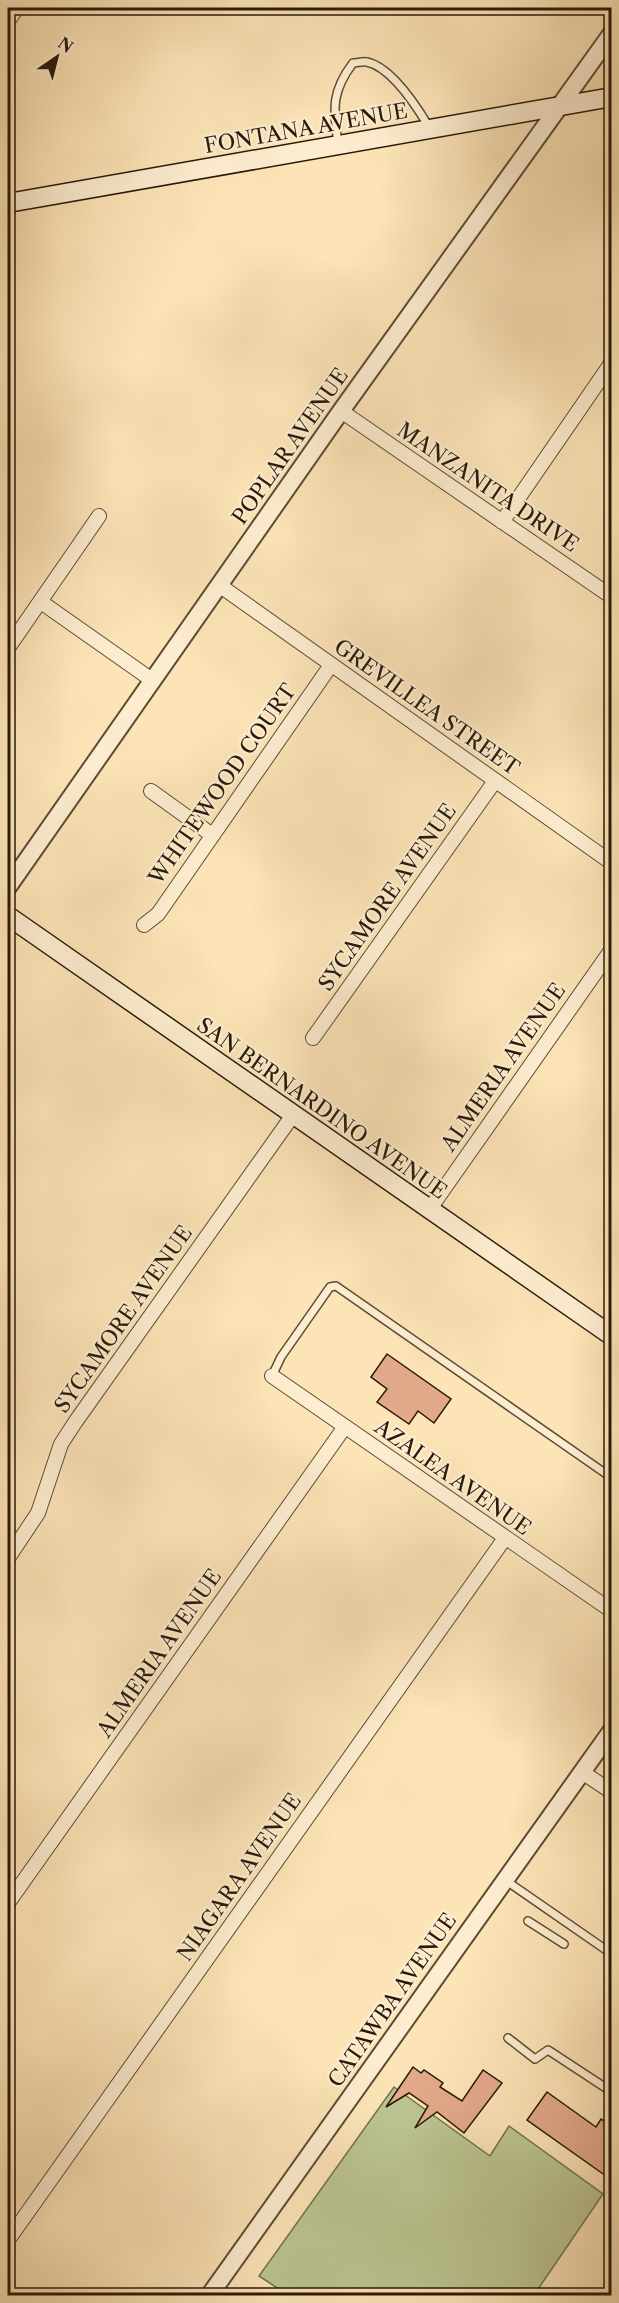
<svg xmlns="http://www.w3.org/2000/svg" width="619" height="2303" font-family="'Libre Caslon Text',serif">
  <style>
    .garden { fill: #bbc592; stroke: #72704e; stroke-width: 1.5 }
    .building { fill: #e2aa8b; stroke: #281a09; stroke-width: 1.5 }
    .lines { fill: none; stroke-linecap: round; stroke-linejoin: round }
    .service-casing { stroke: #5d4c34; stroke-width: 10 }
    .minor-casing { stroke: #5d4c34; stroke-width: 16 }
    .tertiary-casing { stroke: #5d4c34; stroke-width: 20 }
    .secondary-casing { stroke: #281a09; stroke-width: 21 }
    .service { stroke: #fdedd0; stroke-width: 7 }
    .minor { stroke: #fdedd0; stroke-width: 14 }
    .tertiary { stroke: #fdedd0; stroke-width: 16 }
    .secondary { stroke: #fdedd0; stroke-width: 18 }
    .labels { text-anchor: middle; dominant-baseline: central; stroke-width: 4.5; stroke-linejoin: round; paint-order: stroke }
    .street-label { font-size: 21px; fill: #281a09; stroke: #fdedd0 }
  </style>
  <rect width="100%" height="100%" fill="#fce4b7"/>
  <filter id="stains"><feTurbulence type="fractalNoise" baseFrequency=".00333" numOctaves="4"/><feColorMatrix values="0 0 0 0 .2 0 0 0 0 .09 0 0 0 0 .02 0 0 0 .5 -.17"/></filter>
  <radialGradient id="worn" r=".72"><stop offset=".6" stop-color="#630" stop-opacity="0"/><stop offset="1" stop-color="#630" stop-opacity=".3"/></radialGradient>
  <path class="garden" d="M394 2087 490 2156 509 2126 603 2194 534 2295H288L259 2276Z"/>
  <path class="building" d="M387 1354 451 1399 434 1423 418 1411 409 1424 377 1402 387 1389 371 1377Z
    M413 2067 421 2073 424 2070 443 2083 440 2087 462 2101 483 2070 502 2083 464 2133 437 2112 415 2128 428 2106 409 2093 386 2107Z
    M547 2092 596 2127 601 2119 612 2126V2167L606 2176 527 2120Z"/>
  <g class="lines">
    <g class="service-casing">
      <path id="service" d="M338 145C334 111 330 93 353 63 357 63 363 61 367 62 391 67 417 107 429 127
        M272 1376 281 1357 330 1287 336 1286 612 1478
        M505 1880 612 1954
        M528 1921 564 1944
        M508 2038 535 2059 548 2050 612 2092"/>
    </g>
    <g class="minor-casing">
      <path id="minor" d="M8 21 17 8
        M341 411 612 597
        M502 522 612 362
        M219 585 612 863
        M41 602 152 680
        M8 648 99 516
        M151 791 212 835
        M144 925 158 914 331 665
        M313 1038 495 781
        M429 1210 612 949
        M272 1376 612 1611
        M8 1558 38 1513 61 1444 76 1421 293 1115
        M582 1772 612 1792
        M8 1903 344 1428
        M8 2240 505 1538"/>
    </g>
    <g class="tertiary-casing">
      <path id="tertiary" d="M8 887 341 411 612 33
        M209 2296 612 1730"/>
    </g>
    <g class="secondary-casing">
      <path id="secondary" d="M8 203 612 97
        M8 916 612 1336"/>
    </g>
    <use href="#service" class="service"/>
    <use href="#minor" class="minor"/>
    <use href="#tertiary" class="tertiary"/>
    <use href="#secondary" class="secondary"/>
  </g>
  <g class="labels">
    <g class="street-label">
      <text transform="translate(306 128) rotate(-10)">FONTANA AVENUE</text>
      <text transform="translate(290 446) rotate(-55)">POPLAR AVENUE</text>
      <text transform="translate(488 487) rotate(34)">MANZANITA DRIVE</text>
      <text transform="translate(427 707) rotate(35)">GREVILLEA STREET</text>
      <text transform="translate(222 784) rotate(-55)">WHITEWOOD COURT</text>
      <text transform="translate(387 897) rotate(-55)">SYCAMORE AVENUE</text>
      <text transform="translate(503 1067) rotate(-55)">ALMERIA AVENUE</text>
      <text transform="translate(322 1108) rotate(35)">SAN BERNARDINO AVENUE</text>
      <text transform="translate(123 1319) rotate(-55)">SYCAMORE AVENUE</text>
      <text transform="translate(453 1477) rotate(35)">AZALEA AVENUE</text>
      <text transform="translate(159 1653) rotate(-55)">ALMERIA AVENUE</text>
      <text transform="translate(239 1877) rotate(-55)">NIAGARA AVENUE</text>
      <text transform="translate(392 2000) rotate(-55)">CATAWBA AVENUE</text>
    </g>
  </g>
  <rect width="619" height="2303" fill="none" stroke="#fce4b7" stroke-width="30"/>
  <rect x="9" y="9" width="601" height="2285" fill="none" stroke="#281a09" stroke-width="3"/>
  <rect x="15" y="15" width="589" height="2273" fill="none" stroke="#281a09" stroke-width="1.5"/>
  <g transform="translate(57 57) rotate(35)" stroke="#fdedd0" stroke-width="4.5" paint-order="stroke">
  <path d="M0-4.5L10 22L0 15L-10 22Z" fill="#281a09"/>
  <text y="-9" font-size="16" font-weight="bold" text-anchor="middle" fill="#281a09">N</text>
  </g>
  <rect width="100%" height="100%" filter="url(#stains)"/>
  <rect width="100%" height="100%" fill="url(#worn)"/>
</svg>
